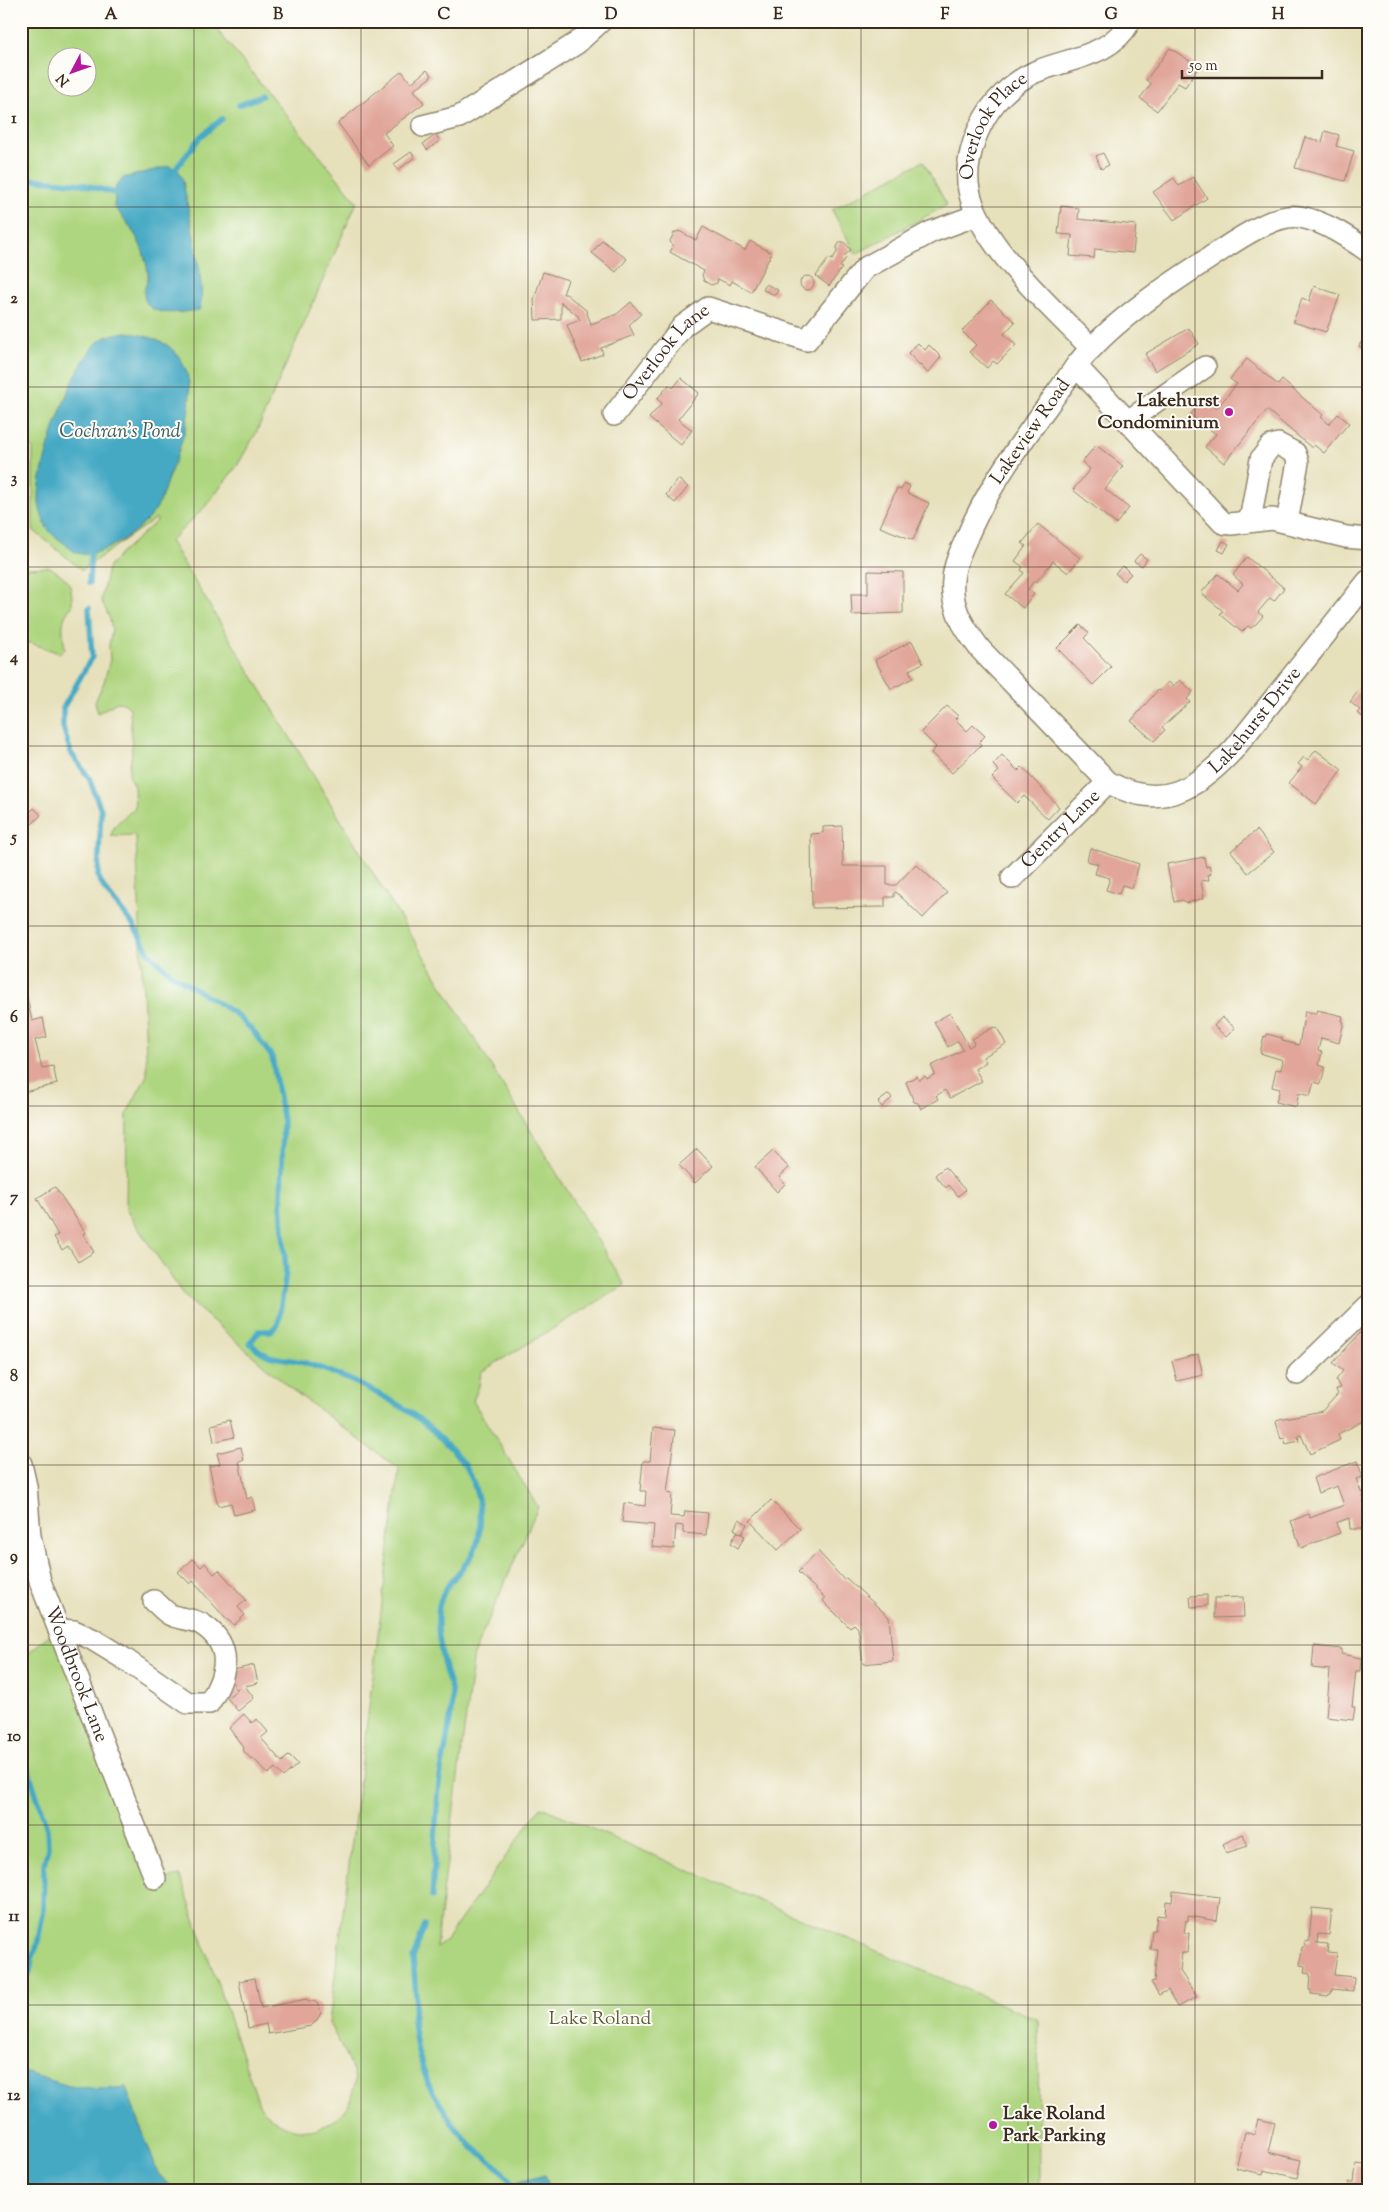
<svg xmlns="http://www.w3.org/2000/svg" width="1389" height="2212" font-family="'Sorts Mill Goudy',serif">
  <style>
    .green { fill: #aed57f; stroke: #74804e; fill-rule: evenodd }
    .water { fill: #44a9c4; stroke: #406a71 }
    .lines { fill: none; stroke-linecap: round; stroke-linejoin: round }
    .stream { stroke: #44a9c4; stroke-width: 5.5 }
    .building { fill: #e1a599 }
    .minor-casing { stroke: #90856c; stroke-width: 24 }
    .minor { stroke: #fff; stroke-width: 21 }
    .grid { fill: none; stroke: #3b2a1e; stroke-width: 1; stroke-opacity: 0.55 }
    .poi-dot { fill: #b5179e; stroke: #fdfcf7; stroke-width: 2 }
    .labels { text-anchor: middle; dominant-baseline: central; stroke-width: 4; stroke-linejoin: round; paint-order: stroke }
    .street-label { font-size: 19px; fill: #3b2a1e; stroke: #fdfcf7 }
    .poi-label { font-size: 19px; font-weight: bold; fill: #3b2a1e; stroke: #fdfcf7; text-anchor: end }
    .park-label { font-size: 19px; fill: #5e5d3b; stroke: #fdfcf7 }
    .water-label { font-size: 20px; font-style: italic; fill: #3f5d60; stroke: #fdfcf7 }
    .neatline { fill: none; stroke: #3b2a1e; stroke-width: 2 }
    .grid-label { font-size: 16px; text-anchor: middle; font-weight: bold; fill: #3b2a1e }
  </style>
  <rect width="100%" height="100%" fill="#fdfcf7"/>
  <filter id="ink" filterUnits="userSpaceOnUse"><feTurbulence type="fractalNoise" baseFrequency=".02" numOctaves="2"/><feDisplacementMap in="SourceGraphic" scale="10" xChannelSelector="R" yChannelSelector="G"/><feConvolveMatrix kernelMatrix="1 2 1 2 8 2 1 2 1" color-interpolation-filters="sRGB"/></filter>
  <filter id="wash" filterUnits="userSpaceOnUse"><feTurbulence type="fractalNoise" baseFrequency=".0096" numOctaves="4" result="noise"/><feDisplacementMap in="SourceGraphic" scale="20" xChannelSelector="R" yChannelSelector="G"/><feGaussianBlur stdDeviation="1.12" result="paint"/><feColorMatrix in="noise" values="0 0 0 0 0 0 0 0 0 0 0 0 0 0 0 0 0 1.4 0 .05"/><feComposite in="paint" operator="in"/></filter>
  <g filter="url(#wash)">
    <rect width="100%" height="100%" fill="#e6e0bb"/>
    <path class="green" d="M21 21H210L357 202 256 433 237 466 204 508 170 541 625 1285 481 1372 479 1386 473 1401 538 1507 474 1653 436 1947 446 1940 541 1807 1038 2020 1039 2191H21V1659L61 1625 151 1881 180 1876 259 2104C277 2130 309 2140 335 2119 344 2111 350 2105 352 2094 353 2090 356 2083 355 2079 353 2067 335 2035 329 2023L399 1469 290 1388 184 1296 126 1210 127 1113 147 1075 136 837 134 835 111 836C113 822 126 818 135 807L134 786 129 777V768L132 754 130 708 124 703 117 702 98 713 95 702 104 682 110 660 109 645 112 630 110 619 101 600 108 568 120 554 157 521 156 518 82 570 33 530V449L21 432ZM58 58H88V88H58Z
      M923 161 947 205 856 254 832 210Z
      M50 567C70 581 72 582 72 607 59 618 63 634 65 649L59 653 31 643H21V572L25 568Z"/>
    <path class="water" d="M170 166 179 171 183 180C186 203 209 295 199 310 183 312 144 320 144 293 144 288 147 283 148 278 148 273 147 265 145 259 140 238 128 223 114 207L116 185 123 178Z
      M127 332C140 335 155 337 167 345 209 375 183 443 167 481 164 490 161 501 156 509 144 528 100 561 77 553 73 552 69 547 65 544 48 531 46 531 40 509 32 477 73 362 99 341 107 335 118 333 127 332Z
      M21 2071 69 2086 103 2089 126 2087 158 2173 174 2191H21Z
      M545 2175 551 2191H485Z"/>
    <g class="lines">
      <path class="stream" d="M239 105 262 96
        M172 174 200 137 222 119
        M21 178 82 184 122 195
        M89 583 91 547
        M89 608 92 657 63 708V727L71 753 89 778 101 810 98 876 105 890 134 926 149 953 170 973 234 1013 252 1030 272 1057 283 1121 281 1203 286 1273 278 1324 271 1331H259L250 1343C273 1364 279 1355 305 1363 341 1374 396 1399 425 1424 439 1436 454 1450 465 1465 471 1473 477 1493 479 1504 482 1518 480 1542 472 1555 462 1572 446 1582 440 1602 435 1621 440 1650 445 1669 447 1678 453 1689 452 1699 451 1728 443 1755 439 1784 435 1822 435 1859 432 1897
        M21 1760 28 1768 47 1829 48 1848 44 1864 43 1913 37 1946 32 1959 30 1972 21 1984
        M425 1925 413 1958 416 1998 413 2021 417 2049 428 2084 452 2123 471 2146 496 2165 519 2191"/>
    </g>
    <g id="blocks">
      <path class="building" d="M1349 21H1368V33L1364 32 1365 25Z
        M1170 48 1199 67 1185 87 1178 83 1157 111 1140 98 1151 84 1146 80Z
        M427 70 432 76 414 90 424 103 384 133 393 146 369 165 338 123 402 71 411 83Z
        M1325 131 1339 135 1336 146 1354 151 1345 181 1295 168 1305 137 1322 142Z
        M436 135 440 141 427 150 423 144Z
        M411 152 415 157 398 170 394 164Z
        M1103 153 1109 165 1101 169 1096 156Z
        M1193 177 1207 198 1174 220 1153 192 1174 178 1179 186Z
        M1061 206 1079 208 1078 219 1136 225 1133 253 1095 249 1094 258 1070 256 1072 235 1058 234Z
        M703 227 745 250 750 241 772 253 751 292 732 281 730 285 718 279 717 283 711 285 704 281 702 275 704 271 670 252 673 247 670 241 674 233 679 231 696 240Z
        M602 240 627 259 616 272 592 253Z
        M840 242H844L851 250 844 256 846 258 840 267 842 268 829 286 816 276 829 258 832 260 837 252V247Z
        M543 272 568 280 563 294H566L586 310 591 324 617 314 631 302 641 314 629 325 634 335 601 348 603 354 582 362 567 325 580 320 578 316 561 302V319L535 320 534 299Z
        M800 283a7 7 0 1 1 14 0a7 7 0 1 1-14 0Z
        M766 284 778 290 775 295 763 290Z
        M1314 286 1340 295 1326 332 1293 322 1302 298 1309 301Z
        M991 300 1015 322 1004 334 1016 345 997 364 993 361 987 368 969 352 976 345 962 331Z
        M1189 328 1199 344 1155 371 1145 354Z
        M1368 331V351L1359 346Z
        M918 343 925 350 929 345 941 357 928 373 908 353Z
        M1247 359 1278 385 1282 380 1323 415 1321 417 1329 424 1338 414 1349 423 1324 453 1314 445 1312 448 1267 410 1224 463 1205 447 1216 434 1190 415 1204 398 1216 409 1237 384 1230 379Z
        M681 378 699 393 678 419 692 430 681 445 649 418 662 403 657 399 669 385 673 388Z
        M1096 445 1123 466 1105 489 1129 508 1116 524 1073 490 1090 469 1082 462Z
        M678 479 688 487 675 503 666 495Z
        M904 483 910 486 907 493 929 503 913 540 880 527 897 488 901 490Z
        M1038 524 1080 558 1068 573 1053 561 1036 582 1034 581 1028 589 1034 594 1023 608 1005 594 1024 573 1021 570 1023 567 1015 561 1026 546 1022 543Z
        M1223 541 1229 544 1224 553 1218 550Z
        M1140 554 1147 559 1142 566 1134 561Z
        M1247 557 1284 588 1274 601 1270 598 1258 612 1263 616 1257 623 1251 628 1248 626 1242 632 1220 614 1223 611 1201 593 1218 574 1238 590 1243 584 1233 575Z
        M1123 566 1131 574 1124 581 1115 573Z
        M868 571 903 572V613L852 615 851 594H868Z
        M1080 625 1089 633 1084 638 1111 667 1093 685 1057 648Z
        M912 641 923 663 909 670 913 678 891 689 875 660Z
        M1368 679V717L1365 715 1363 717 1357 713 1360 710 1350 702Z
        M1180 680 1193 692 1187 699 1190 702 1162 727 1165 730 1154 741 1131 721 1158 690 1160 691 1168 682 1173 686Z
        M947 706 958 716 955 719 967 731 973 725 985 736 979 742 981 745 952 773 931 753 936 747 921 732Z
        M1316 750 1342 770 1316 804 1289 783 1302 767 1298 764 1304 757 1308 760Z
        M1002 755 1018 771 1022 767 1059 807 1048 819 1024 796 1017 803 992 778 999 771 993 765Z
        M34 808 41 815 31 825 24 818Z
        M842 826 843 866H887V885H896L916 864 947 893 923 918 896 892 894 893V897H885V907L812 908 811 834 823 833V827Z
        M1257 830 1274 852 1248 873 1231 851Z
        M1090 848 1139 864 1132 888 1122 885 1119 894 1106 890 1110 878 1095 874 1098 864 1087 861Z
        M1204 857 1206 867 1209 866 1211 874 1208 875 1209 880 1201 881 1204 898 1186 903 1183 900 1174 902 1167 864Z
        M26 993 32 1021 43 1018 47 1037 35 1040 42 1068 53 1066 57 1084 24 1092 21 1081V994Z
        M1317 1010 1343 1016 1342 1021 1344 1022 1339 1043 1321 1038 1318 1051 1322 1052 1319 1065 1325 1067 1321 1084 1314 1082 1310 1096 1299 1093 1296 1107 1276 1102 1280 1089 1272 1087 1276 1069 1281 1070 1283 1060 1260 1053 1264 1036 1266 1037 1267 1034 1282 1038V1041L1299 1045 1305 1011 1316 1014Z
        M950 1013 969 1047 974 1044 972 1039 994 1027 997 1028 1006 1044 983 1057 986 1062 975 1069 982 1081 950 1098 945 1090 936 1096 938 1099 921 1109 918 1103 914 1102 906 1082 917 1076 919 1080 925 1076 927 1079 935 1074 931 1066 963 1050 958 1041 948 1047 934 1022Z
        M1222 1017 1235 1028 1226 1037 1214 1026Z
        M889 1094 892 1098 882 1107 878 1102Z
        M697 1149 713 1166 695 1183 679 1165Z
        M773 1151 789 1168 779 1177 785 1184 777 1192 755 1167Z
        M945 1167 965 1190 958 1196 949 1185 946 1188 935 1175Z
        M55 1187 86 1233 83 1234 94 1252 78 1262 68 1246 62 1250 54 1237 58 1235 37 1198Z
        M1368 1324V1419L1338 1434 1340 1440 1310 1454 1301 1435 1298 1436 1299 1441 1286 1444 1284 1438 1281 1439 1276 1422 1279 1419 1322 1411 1338 1394 1336 1390 1340 1388 1336 1380 1343 1371 1333 1363Z
        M1198 1354 1203 1375 1177 1381 1172 1361Z
        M230 1420 234 1437 214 1442 211 1425Z
        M653 1428 675 1430 667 1493 672 1494 670 1516 684 1517 685 1511 708 1513 706 1535 683 1533V1526L676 1525 674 1549 652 1547 654 1525 622 1522 624 1503 645 1506 646 1491H640L643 1461H650Z
        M241 1447 244 1460 239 1461 247 1499 252 1497 255 1510 234 1515 231 1503 218 1506 209 1466 220 1464 217 1453Z
        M1357 1461 1363 1477 1356 1479 1365 1501H1363L1368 1509V1529H1350L1349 1518 1336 1523 1340 1533 1301 1548 1291 1521 1309 1514 1310 1518 1344 1505 1337 1486 1318 1493 1313 1478Z
        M771 1500 800 1529 778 1550 750 1521Z
        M739 1519 747 1524 742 1534 734 1529Z
        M737 1532 745 1536 738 1548 731 1543Z
        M818 1551 844 1580 846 1578 889 1617 893 1661 863 1664 858 1628 854 1624 850 1628 823 1601 825 1598 798 1572Z
        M193 1559 201 1567 205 1563 214 1574 219 1570 246 1600 238 1607 245 1615 234 1625 225 1618 193 1581 190 1584 178 1572Z
        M1207 1595V1606L1191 1607 1190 1596Z
        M1243 1597 1244 1617 1214 1618V1598Z
        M1314 1646 1342 1649 1341 1654 1361 1658 1360 1671H1356L1352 1707H1355L1353 1720 1326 1717 1330 1670 1312 1668Z
        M254 1665 258 1683 245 1686 254 1698 238 1711 227 1698 239 1688 235 1689 230 1671Z
        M244 1714 252 1723 257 1719 268 1732 261 1738 282 1762 289 1755 298 1764 283 1777 275 1768 268 1774 253 1758 251 1759 243 1750 244 1748 229 1728Z
        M1243 1834 1248 1846 1226 1853 1223 1844Z
        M1173 1891 1220 1897 1217 1921 1188 1916V1921L1186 1920 1184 1933H1189L1187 1953H1182L1180 1971 1197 1997 1177 2007 1168 1990 1159 1995 1151 1982 1154 1981 1157 1949H1150L1152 1930H1155L1157 1915 1165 1916 1166 1901 1172 1902Z
        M1312 1908 1332 1910 1329 1935 1318 1934 1317 1943 1328 1944 1327 1952 1337 1953 1334 1975 1354 1977 1353 1991 1332 1989 1331 1994H1329L1328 1996 1311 1994V1990H1309L1310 1974 1304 1973 1305 1966 1300 1965 1302 1947H1305V1941L1309 1942Z
        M255 1978 261 2008 307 1999 308 2002 314 2001 319 2005 321 2013 317 2020 311 2026 268 2034 266 2024 248 2028 239 1981Z
        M1258 2119 1275 2123 1268 2152 1301 2160 1297 2178 1264 2170 1263 2174 1236 2168 1245 2132 1254 2135Z
        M1367 2155 1368 2191H1348L1349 2182H1354L1356 2164 1365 2165Z"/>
    </g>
  </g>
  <g filter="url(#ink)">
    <use href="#blocks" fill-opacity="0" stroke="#90856c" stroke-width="1"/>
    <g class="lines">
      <g class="minor-casing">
        <g id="minor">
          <path d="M423 126 459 117 577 43 601 21"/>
          <path id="s1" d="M1368 251C1349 238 1324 221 1300 217 1289 215 1274 220 1264 225 1244 234 1226 247 1208 259 1171 283 1121 316 1091 349 1085 354 1081 360 1076 366 1038 421 993 475 967 537 961 550 954 565 953 580 950 608 965 629 980 649L1108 782C1161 812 1197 789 1234 749L1368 581"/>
          <path id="s2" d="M1091 348C1054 310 979 244 969 190 965 171 971 145 980 127 991 103 1011 83 1035 72 1068 58 1111 57 1130 21"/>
          <path d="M1076 366 1223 523 1231 524 1272 519 1346 537 1368 539"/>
          <path id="s3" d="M614 415 683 326 708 308 807 340 865 268 931 232 977 215"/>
          <path d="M1128 421 1205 367"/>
          <path d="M1250 521 1261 459 1271 446 1278 444 1295 453 1298 462 1287 522"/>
          <path id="s4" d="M1012 878 1108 782"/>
          <path d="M1298 1374 1368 1306"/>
          <path id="s5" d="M21 1464 26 1486 30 1536 40 1581 155 1878"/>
          <path d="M59 1630 74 1631 92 1639 123 1658 188 1703H209C227 1675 234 1646 203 1625 193 1618 179 1620 169 1614 164 1611 159 1605 154 1601"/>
        </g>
      </g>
      <use href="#minor" class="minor"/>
    </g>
  </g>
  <path class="grid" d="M194 21V2191M361 21V2191M528 21V2191M694 21V2191M861 21V2191M1028 21V2191M1195 21V2191M21 207H1368M21 387H1368M21 567H1368M21 746H1368M21 926H1368M21 1106H1368M21 1286H1368M21 1465H1368M21 1645H1368M21 1825H1368M21 2005H1368"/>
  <g class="poi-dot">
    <circle cx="1229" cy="412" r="5"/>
    <circle cx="993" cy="2125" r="5"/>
  </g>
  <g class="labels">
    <g class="street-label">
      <text stroke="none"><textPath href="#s2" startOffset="274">Overlook Place</textPath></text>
      <text stroke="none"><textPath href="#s3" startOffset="82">Overlook Lane</textPath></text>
      <text transform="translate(1031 432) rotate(-55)">Lakeview Road</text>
      <text stroke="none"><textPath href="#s1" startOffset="1039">Lakehurst Drive</textPath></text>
      <text stroke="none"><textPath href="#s4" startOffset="69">Gentry Lane</textPath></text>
      <text stroke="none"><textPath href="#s5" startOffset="219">Woodbrook Lane</textPath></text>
    </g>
    <g class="poi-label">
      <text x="1219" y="401">Lakehurst<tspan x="1219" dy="22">Condominium</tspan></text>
      <text x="1003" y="2114" text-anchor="start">Lake Roland<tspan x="1003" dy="22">Park Parking</tspan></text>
    </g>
    <g class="park-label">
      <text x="600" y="2019">Lake Roland</text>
    </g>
    <g class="water-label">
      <text x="120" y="432">Cochran's Pond</text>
    </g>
  </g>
  <rect width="1389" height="2212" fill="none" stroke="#fdfcf7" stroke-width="55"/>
  <g transform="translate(72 72) rotate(229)"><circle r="24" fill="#fdfcf7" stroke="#afa8a0"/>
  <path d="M0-4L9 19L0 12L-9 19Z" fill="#b5179e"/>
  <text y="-8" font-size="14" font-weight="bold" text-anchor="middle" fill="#3b2a1e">N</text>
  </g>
  <path d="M1182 70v8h140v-8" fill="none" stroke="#3b2a1e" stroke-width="2.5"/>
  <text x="1189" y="70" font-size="15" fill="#3b2a1e" stroke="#fdfcf7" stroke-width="4" paint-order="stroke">50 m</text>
  <rect x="28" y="28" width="1334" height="2156" class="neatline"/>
  <g class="grid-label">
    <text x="111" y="19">A</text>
    <text x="278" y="19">B</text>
    <text x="444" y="19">C</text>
    <text x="611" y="19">D</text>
    <text x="778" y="19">E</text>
    <text x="945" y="19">F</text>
    <text x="1111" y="19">G</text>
    <text x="1278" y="19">H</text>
    <text x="14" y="123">1</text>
    <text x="14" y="303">2</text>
    <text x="14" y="483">3</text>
    <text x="14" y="662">4</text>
    <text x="14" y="842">5</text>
    <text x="14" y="1022">6</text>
    <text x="14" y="1202">7</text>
    <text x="14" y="1381">8</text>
    <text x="14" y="1561">9</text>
    <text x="14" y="1741">10</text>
    <text x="14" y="1921">11</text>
    <text x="14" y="2100">12</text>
  </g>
</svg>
